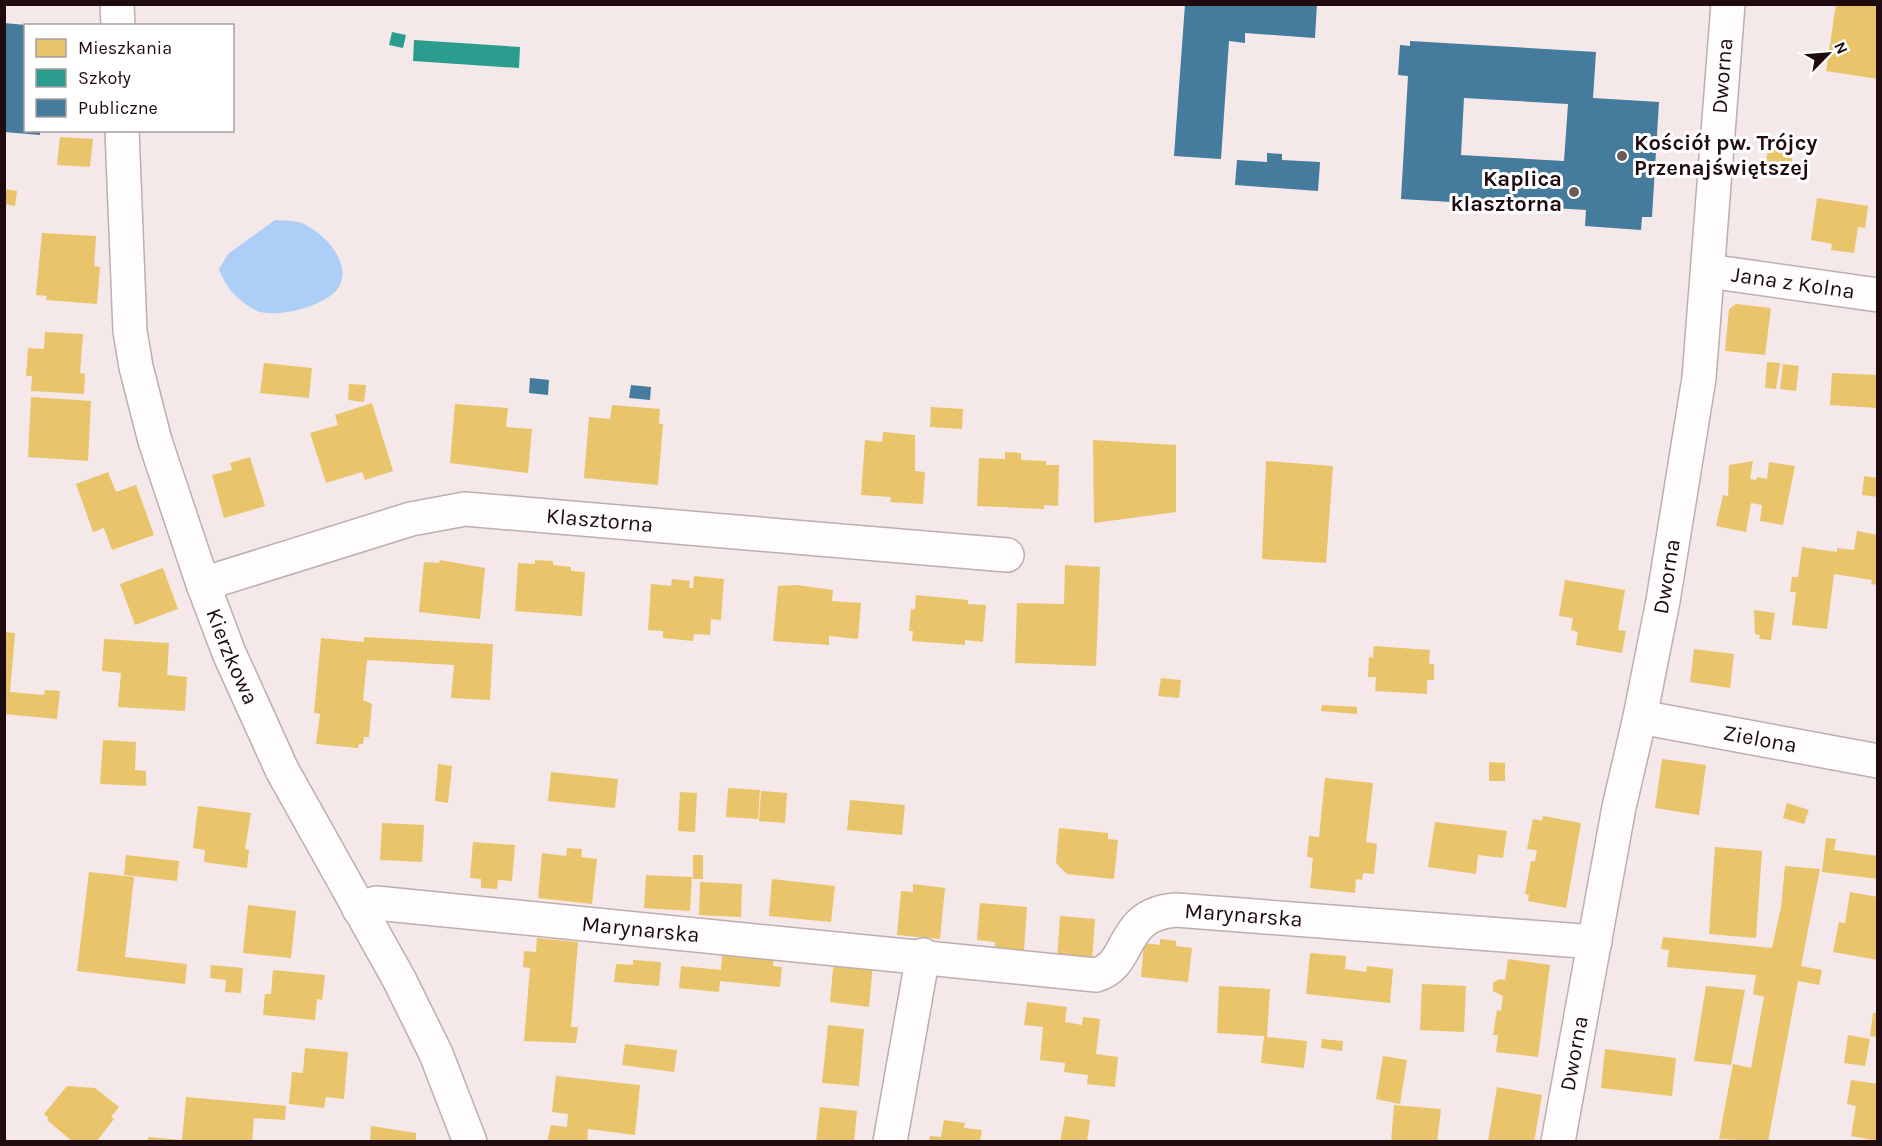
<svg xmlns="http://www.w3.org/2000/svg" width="1882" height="1146" font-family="Karla,sans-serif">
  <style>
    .water { fill: #adcff7 }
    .homes { fill: #e9c46a }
    .schools { fill: #2a9d8f }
    .public { fill: #457b9d; fill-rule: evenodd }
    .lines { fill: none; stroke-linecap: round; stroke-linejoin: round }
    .minor-casing { stroke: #bdaeaf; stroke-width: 36 }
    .minor { stroke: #fefcfc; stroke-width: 33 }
    .poi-dot { fill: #6b595b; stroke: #fff; stroke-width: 2 }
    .labels { text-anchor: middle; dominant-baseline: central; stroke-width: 6; stroke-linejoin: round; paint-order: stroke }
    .street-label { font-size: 22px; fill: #200c0f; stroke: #fff }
    .poi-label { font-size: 22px; font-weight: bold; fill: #200c0f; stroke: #fff; text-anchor: start }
  </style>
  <rect width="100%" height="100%" fill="#f5e8e9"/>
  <path class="water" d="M275 220C283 221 294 220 302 223 323 232 351 261 340 285 330 306 274 320 255 310 238 301 225 287 219 269L228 254Z"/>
  <path class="homes" d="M1836 4H1878V79L1826 71Z
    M60 137 93 139 90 167 57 165Z
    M1769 140 1794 143 1791 167 1766 164Z
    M4 189 17 191 15 206 4 204Z
    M1817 198 1868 206 1865 228 1858 227 1854 253 1831 250 1832 244 1811 240Z
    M42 233 96 236 94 266 100 267 97 304 46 300 47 296 36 295Z
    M1736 304 1771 308 1765 355 1725 351 1729 309Z
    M45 332 83 334 80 373 85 374 84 394 31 391 32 376H26L28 348 44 349Z
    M1767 362 1780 363 1776 389 1765 388Z
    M264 363 312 368 309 398 260 393Z
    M1783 364 1799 366 1796 391 1780 389Z
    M1832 373 1878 375V408L1830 405Z
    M349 384 366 385 364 402 348 400Z
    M31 397 91 401 88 461 28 457Z
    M372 403 393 471 365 480 362 472 326 483 310 433 338 425 335 415Z
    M455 404 508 408 506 427 532 429 528 473 450 463Z
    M612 405 660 409 659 424H663L658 485 584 478 589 417 610 419Z
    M931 407 963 409 962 429 930 427Z
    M883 432 915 435V471L925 472 923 504 890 502 891 497 861 495 865 440 882 442Z
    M1093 440 1176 445V512L1094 523Z
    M1005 452 1021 453V460L1046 461V465H1059L1058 506 1044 505V509L977 506 979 458 1005 459Z
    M250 457 265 506 224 518 212 475 232 470 230 463Z
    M1266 461 1333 466 1326 563 1262 559Z
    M1753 461 1750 479 1756 480 1757 477 1767 479 1769 462 1795 466 1783 525 1760 521 1762 505 1751 503 1746 532 1716 526 1723 495 1728 496 1729 465Z
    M108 472 116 492 136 485 154 535 112 550 104 528 93 532 76 484Z
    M1864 476 1878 478V497L1862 495Z
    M1857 531 1878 535V585L1871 584 1872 580 1834 574 1827 629 1792 625 1796 592H1790L1792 577H1798L1802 547 1837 552V548L1854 550Z
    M440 560 485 568 480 619 419 612 424 562 439 563Z
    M535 560 553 561V565L571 567V571L585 572 582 616 515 611 518 563 535 564Z
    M1065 565 1100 567 1096 666 1015 663 1017 603 1064 604Z
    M163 568 178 609 135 625 120 584Z
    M694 576 724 579 721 620 711 619 710 635 694 634 693 641 663 638V631L648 630 651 584 671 586 672 579 690 581 689 588H693Z
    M1565 580 1625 590 1618 630 1626 631 1622 653 1576 645 1578 632 1571 630 1573 618 1559 616Z
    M796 585 833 590 832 601 861 603 858 639 829 636V645L773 641 778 586Z
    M916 595 968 600V604L986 605 983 642 965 640V645L912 641 913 631H909L911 609 915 610Z
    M1754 610 1775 613 1771 640 1759 639 1760 635 1755 634Z
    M4 632 15 633 10 692 44 695 45 690 60 691 57 719 4 714Z
    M364 637 493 644 490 700 451 698 454 665 367 660 363 700 372 704 369 737H364L363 744H359L358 748 316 744 320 714 314 713 321 638 364 642Z
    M104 639 169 643 167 675 187 677 185 711 118 707 121 673 102 671Z
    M1374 646 1430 650 1429 664H1434V680H1427V694L1375 691 1376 677H1368L1369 657 1373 658Z
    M1694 649 1734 654 1730 688 1690 682Z
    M1161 678 1181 680 1179 698 1158 696Z
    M1322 705 1357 707V714L1321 711Z
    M103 740 136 742 135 770 146 771V786L100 784Z
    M1662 759 1706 765 1699 815 1655 808Z
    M1489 762 1505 763V781H1489Z
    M438 764 452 766 448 803 435 801Z
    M551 772 618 779 615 808 548 801Z
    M1325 778 1373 783 1366 842 1377 844 1374 874 1363 873 1362 880 1356 879 1355 893 1310 888 1313 858 1307 857 1309 836 1319 837Z
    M728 788 760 790 758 819 726 817Z
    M761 791 787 793 785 823 759 821Z
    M680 792 697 793 695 832 678 831Z
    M850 800 905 805 902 835 847 830Z
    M1787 803 1809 810 1804 824 1783 818Z
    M198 806 251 813 245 849 249 850 247 868 204 862 205 850 193 848Z
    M1543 816 1581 823 1566 908 1528 901 1529 895 1525 894 1531 861H1535L1537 850 1527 849 1533 819 1542 821Z
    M1435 822 1507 831 1503 858 1478 855 1476 874 1428 867Z
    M382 823 424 825 422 862 380 860Z
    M1059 828 1108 833V839L1118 840 1114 879 1067 874 1056 863Z
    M1826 838 1836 839 1834 850 1878 856V879L1822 872Z
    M473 842 515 845 512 881 498 880 497 889 481 888V879L470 878Z
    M1715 847 1762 851 1756 938 1709 934Z
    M567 848 582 849 581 857 597 859 592 904 538 898 542 853 566 856Z
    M126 855 179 861 177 881 124 875Z
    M693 855H703V879H693Z
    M1785 866 1820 869 1801 966 1822 970 1819 985 1798 981 1768 1142 1719 1139 1733 1064 1751 1068 1764 997 1753 994 1756 975 1667 967 1669 950 1661 949 1663 937 1772 948 1781 907Z
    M89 872 134 877 125 957 187 964 185 984 77 971Z
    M646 875 692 877 690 911 644 908Z
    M772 879 835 886 831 922 769 916Z
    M700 882 742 884 741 917 699 915Z
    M913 884 945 888 940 939 897 935 901 891 913 892Z
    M1850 892 1878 897V960L1833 952 1839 922 1845 923Z
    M980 903 1027 907 1024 951 995 949V942L977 940Z
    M248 905 296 911 291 958 243 953Z
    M1060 916 1095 919 1092 962 1057 959Z
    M537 938 578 942 571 1027H578L576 1043 524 1041 530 968 523 967 524 951 536 952Z
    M1160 939 1176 941V946L1192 948 1188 982 1141 977 1144 943 1160 945Z
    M723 947 774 951 773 966 782 967 780 987 720 981 719 992 679 988 681 966 721 970Z
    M1310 953 1346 956 1345 969 1366 972 1367 966 1393 969 1390 1003 1306 994Z
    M834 958 873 962 869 1007 830 1002Z
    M1508 959 1550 965 1538 1057 1496 1052 1498 1035H1493L1497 1010 1501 1011 1503 996 1493 991V983L1499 979 1505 980Z
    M633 960 661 962 659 986 614 982 616 964 633 965Z
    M211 965 243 968 241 993 225 992 226 980 210 978Z
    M273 970 325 975 322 1000 317 999 315 1020 263 1015 265 994H271Z
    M1422 984 1466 986 1464 1032 1420 1030Z
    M1219 986 1270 989 1267 1037 1307 1041 1304 1068 1261 1063 1264 1036 1217 1033Z
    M1706 986 1745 990 1731 1065 1694 1061Z
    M1027 1002 1067 1007 1065 1022 1082 1025 1083 1017 1100 1019 1096 1054 1118 1057 1115 1087 1087 1084 1088 1075 1064 1072 1065 1063 1040 1060 1043 1027 1024 1025Z
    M1873 1013H1878V1037L1870 1036Z
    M828 1025 864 1029 859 1086 822 1083Z
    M1848 1035 1870 1039 1865 1066 1844 1063Z
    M1322 1039 1343 1041 1342 1051 1321 1048Z
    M625 1044 677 1050 674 1072 622 1065Z
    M305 1048 348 1052 344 1099 326 1097 324 1108 289 1104 292 1072 303 1073Z
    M1605 1049 1676 1058 1672 1096 1601 1088Z
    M1383 1056 1407 1060 1400 1104 1376 1099Z
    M556 1076 640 1085 635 1135 588 1129 587 1142H547L551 1125 567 1127 568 1114 552 1112Z
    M1851 1080 1878 1084V1141L1851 1136 1856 1106 1847 1104Z
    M67 1086 95 1088 119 1107 111 1117 114 1119 96 1142H73L47 1120 49 1118 44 1114Z
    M1497 1087 1542 1095 1534 1142H1488Z
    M186 1097 286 1106 285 1120 254 1118 252 1142H148V1137L182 1140Z
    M1394 1105 1441 1109 1437 1142H1391Z
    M820 1107 857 1111 854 1142H816Z
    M1065 1116 1090 1120 1087 1142H1060Z
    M944 1120 965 1123 964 1128 982 1130 980 1142H929L930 1136 941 1137Z
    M371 1126 416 1133V1142H370Z"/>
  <path class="schools" d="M392 32 406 35 403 48 389 45Z
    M414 40 520 47 519 68 413 61Z"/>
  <path class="public" d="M1185 4H1317L1315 38 1245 33V43L1229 41 1221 159 1174 156Z
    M4 23 26 25V130H40V135L4 132Z
    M1410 41 1596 52 1593 98 1659 102 1652 217H1642L1641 230 1585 226 1586 210 1401 199 1408 76 1398 75 1400 45 1410 46ZM1464 98 1568 104 1564 161 1461 155Z
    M1267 153 1282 154V160L1320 162 1318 191 1235 185 1237 160 1267 162Z
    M530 378 549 380 548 395 529 393Z
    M631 385 651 387 650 400 629 398Z"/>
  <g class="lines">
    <g class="minor-casing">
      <g id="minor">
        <path d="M117 4 118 26"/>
        <path id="s1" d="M122 130 130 331 136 367 155 441 203 584 229 653 282 770 399 979 436 1054 470 1142"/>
        <path id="s2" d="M1708 271 1878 295"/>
        <path id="s3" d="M203 584 411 519 465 509 1007 555"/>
        <path id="s4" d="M1640 717 1878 761"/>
        <path id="s5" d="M359 909 376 903 1096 975C1133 965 1118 914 1176 910L1595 942"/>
        <path d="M890 1142 923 955"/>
        <path id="s6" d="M1558 1142 1619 807 1640 717 1663 601 1699 378 1728 4"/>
      </g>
    </g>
    <use href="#minor" class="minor"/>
  </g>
  <g class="poi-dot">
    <circle cx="1622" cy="156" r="6"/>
    <circle cx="1574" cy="192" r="6"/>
  </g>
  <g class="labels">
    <g class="street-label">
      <text stroke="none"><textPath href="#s6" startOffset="1080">Dworna</textPath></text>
      <text stroke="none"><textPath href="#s2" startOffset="86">Jana z Kolna</textPath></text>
      <text stroke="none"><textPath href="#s3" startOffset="408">Klasztorna</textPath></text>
      <text stroke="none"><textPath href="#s6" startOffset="576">Dworna</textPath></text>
      <text stroke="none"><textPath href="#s1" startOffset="543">Kierzkowa</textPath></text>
      <text stroke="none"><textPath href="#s4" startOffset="122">Zielona</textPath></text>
      <text stroke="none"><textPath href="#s5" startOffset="918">Marynarska</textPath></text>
      <text stroke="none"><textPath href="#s5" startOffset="284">Marynarska</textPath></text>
      <text stroke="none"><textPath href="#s6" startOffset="90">Dworna</textPath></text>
    </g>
    <g class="poi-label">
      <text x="1634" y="143">Kościół pw. Trójcy<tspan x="1634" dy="25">Przenajświętszej</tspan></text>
      <text x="1562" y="179" text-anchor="end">Kaplica<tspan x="1562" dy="25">klasztorna</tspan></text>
    </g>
  </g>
  <rect width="1882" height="1146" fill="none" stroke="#200c0f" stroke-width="12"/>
  <rect x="24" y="24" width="210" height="108" fill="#ffffff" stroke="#a69e9f" stroke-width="1.5"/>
  <rect x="36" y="39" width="30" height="18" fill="#e9c46a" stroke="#a69e9f" stroke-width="1.5"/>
  <text x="78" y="54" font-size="18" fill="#200c0f">Mieszkania</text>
  <rect x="36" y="69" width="30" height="18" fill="#2a9d8f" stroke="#a69e9f" stroke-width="1.5"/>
  <text x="78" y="84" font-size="18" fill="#200c0f">Szkoły</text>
  <rect x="36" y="99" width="30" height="18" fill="#457b9d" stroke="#a69e9f" stroke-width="1.5"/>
  <text x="78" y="114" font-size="18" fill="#200c0f">Publiczne</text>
  <g transform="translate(1828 54) rotate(65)" stroke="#ffffff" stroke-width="4.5" paint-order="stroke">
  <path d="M0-4.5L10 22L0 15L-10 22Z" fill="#200c0f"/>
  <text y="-9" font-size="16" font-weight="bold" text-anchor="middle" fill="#200c0f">N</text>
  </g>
</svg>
